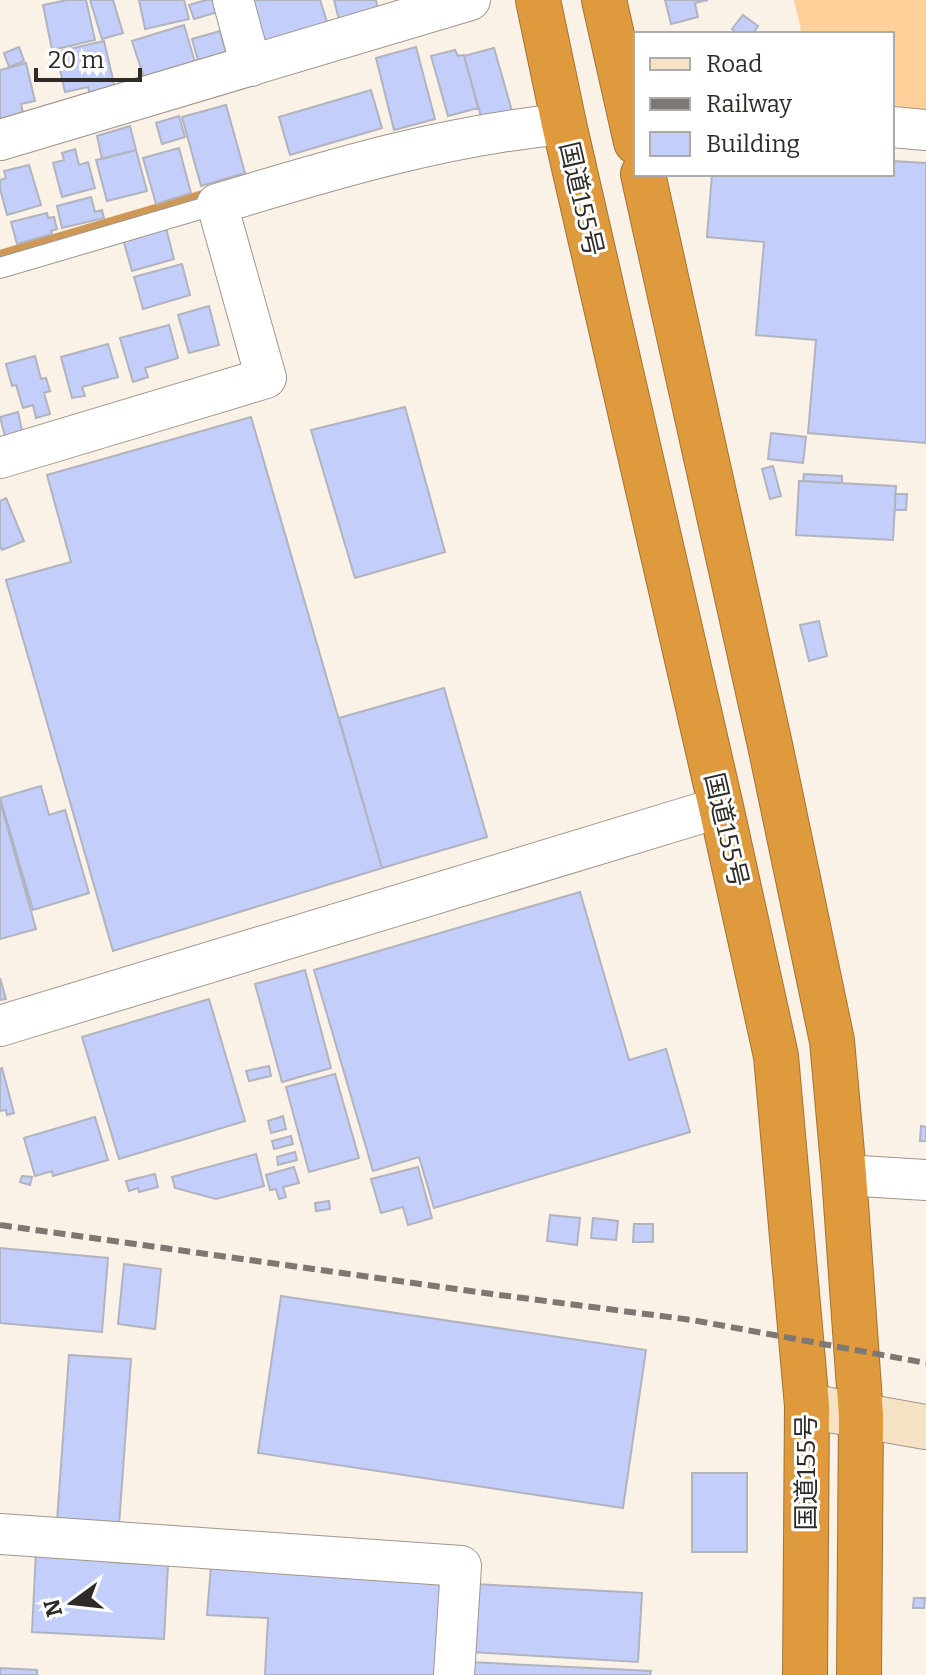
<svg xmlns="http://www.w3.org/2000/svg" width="926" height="1675" font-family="Bitter,'Noto Sans JP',serif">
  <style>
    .green { fill: #ffd099 }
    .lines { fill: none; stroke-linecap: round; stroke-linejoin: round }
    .stream { stroke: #ce9957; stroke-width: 10 }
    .building { fill: #c4cefa; stroke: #b1b4bf; stroke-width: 2 }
    .lane-casing { stroke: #9f968d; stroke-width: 22 }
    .street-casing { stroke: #9f968d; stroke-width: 42 }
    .secondary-casing { stroke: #9f968d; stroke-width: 46 }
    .highway-casing { stroke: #a17435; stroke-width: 46 }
    .lane { stroke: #fff; stroke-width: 20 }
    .street { stroke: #fff; stroke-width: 40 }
    .secondary { stroke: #f5e1c4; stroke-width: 44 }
    .highway { stroke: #de9a3c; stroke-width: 44 }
    .rail { stroke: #7e7872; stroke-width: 6; stroke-dasharray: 12 6; stroke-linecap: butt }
    .labels { text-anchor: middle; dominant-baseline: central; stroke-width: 6; stroke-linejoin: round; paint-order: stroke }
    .street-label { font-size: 26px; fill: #2f2c28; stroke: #fff }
  </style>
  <rect width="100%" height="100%" fill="#faf1e7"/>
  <path class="green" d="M794 0H926V111L892 109V34H802Z"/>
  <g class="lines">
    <path class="stream" d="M0 255 213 192"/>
  </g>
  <path class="building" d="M67 0H86L95 40 52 50 43 5Z
    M90 0H113L123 33 102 39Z
    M139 0H184L189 19 145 29Z
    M206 0H217L221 11 194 19 189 5Z
    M250 0H320L328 25 262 45Z
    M334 0H376L378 10 339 20Z
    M665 0H708L695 3 698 17 671 24Z
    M743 15 758 26 753 34H739L732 29Z
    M184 25 197 69 146 84 132 41Z
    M220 31 227 56 199 64 192 39Z
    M104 41 118 101 93 107 88 87 65 92 56 52Z
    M19 47 24 61 9 67 4 53Z
    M416 47 435 119 394 130 376 58Z
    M494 48 512 111 482 120 464 56Z
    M455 50 458 56 464 55 478 108 448 116 431 56Z
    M26 63 35 101 21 104 25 122 0 128V70Z
    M371 90 382 128 290 155 279 117Z
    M226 105 245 173 201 186 182 117Z
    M179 116 185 137 162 144 156 123Z
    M130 126 136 150 102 159 97 136Z
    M179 148 191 193 156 204 143 158Z
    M75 149 79 165 88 162 95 188 62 197 53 163 64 160 62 153Z
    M136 150 147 191 107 201 96 160Z
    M892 161 926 163V443L808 433 816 340 756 335 764 242 707 237 712 174H892Z
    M29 165 41 205 7 215 0 189V180L6 178 4 171Z
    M91 197 95 212 102 210 104 218 62 228 57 206Z
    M47 213 48 218 54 217 57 229 51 231 52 234 17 244 11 222Z
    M166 228 174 259 132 271 123 239Z
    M182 264 190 295 143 309 134 277Z
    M209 306 219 345 189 353 178 315Z
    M169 325 178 358 145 368 148 377 133 382 120 338Z
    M108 344 118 377 82 387 85 396 72 398 61 357Z
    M35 356 41 379 46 378 50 391 44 393 50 414 36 418 33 405 23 408 16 385 12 386 6 364Z
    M405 407 445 552 355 578 311 430Z
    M18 412 23 435 6 440 0 417Z
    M251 417 382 868 113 951 6 580 71 562 47 475Z
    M771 433 806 437 803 463 768 459Z
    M773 466 781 496 770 499 762 469Z
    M804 474 842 476V483L803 481Z
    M799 481 896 486 893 540 796 535Z
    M895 494H907L906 510H895Z
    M6 498 24 541 2 550 0 546V501Z
    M819 621 827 656 809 661 800 625Z
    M444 688 487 837 382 868 339 718Z
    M41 786 49 815 65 810 89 893 33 910 0 798Z
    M0 801 36 929 0 939Z
    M580 892 629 1060 666 1049 690 1132 434 1208 419 1157 373 1171 314 970Z
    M305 970 331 1068 282 1082 255 984Z
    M0 978 6 999 0 1000Z
    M209 999 245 1121 119 1159 82 1037Z
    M269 1066 271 1076 249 1081 246 1071Z
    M2 1068 14 1113 7 1115 6 1110 0 1111V1069Z
    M335 1074 359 1158 309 1172 286 1087Z
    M283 1116 286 1129 271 1133 268 1121Z
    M95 1117 108 1160 53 1176 52 1171 35 1176 24 1138Z
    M921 1126 926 1127V1141H920Z
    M291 1136 293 1144 274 1149 272 1141Z
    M295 1152 297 1160 278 1165 277 1157Z
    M256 1154 264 1186 216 1199 175 1188 172 1177Z
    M294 1167 299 1183 283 1187 286 1197 279 1199 276 1189 270 1190 266 1175Z
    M418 1167 432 1218 408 1225 403 1207 381 1213 371 1179Z
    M155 1174 158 1187 139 1192 138 1188 129 1191 126 1181Z
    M22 1176 32 1177 30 1185 20 1182Z
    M329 1201 330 1209 316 1211 315 1203Z
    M550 1215 580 1218 577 1245 547 1241Z
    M593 1218 618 1221 616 1240 591 1238Z
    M634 1224H653V1242H633Z
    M0 1248 108 1258 102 1332 0 1323Z
    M124 1264 161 1269 155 1329 118 1324Z
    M281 1296 646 1350 623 1508 258 1453Z
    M69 1355 131 1359 119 1525 57 1521Z
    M692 1473H747V1552H692Z
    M36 1551 111 1555 110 1562 168 1565 164 1639 32 1632Z
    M211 1566 445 1580 439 1675H265L268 1618 207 1615Z
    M475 1584 642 1593 638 1662 471 1652Z
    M914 1598H925L924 1608H913Z
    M470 1662 651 1671 650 1675H469Z
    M0 1668 37 1670V1675H0Z"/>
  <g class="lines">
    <g class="lane-casing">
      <path id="lane" d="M0 268 217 204"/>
    </g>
    <g class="street-casing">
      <path id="street" d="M233 0 251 66
        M892 127 926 130
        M0 140 470 0
        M0 458 266 378 217 204C330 170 445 135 564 124
        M0 1026 721 807
        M844 1175 926 1180
        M0 1534 461 1566 454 1675"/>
    </g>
    <g class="secondary-casing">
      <path id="secondary" d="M807 1406 926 1427"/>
    </g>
    <g class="highway-casing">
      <path id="highway" d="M538 0 564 124 721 807 776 1056 807 1406 805 1675
        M604 0 636 142
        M643 174 770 745 832 1041 844 1175 861 1416 859 1675"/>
    </g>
    <use href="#lane" class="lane"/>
    <use href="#street" class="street"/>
    <use href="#secondary" class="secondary"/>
    <use href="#highway" class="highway"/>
    <path class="rail" d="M0 1225 492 1294 692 1320 926 1363"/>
  </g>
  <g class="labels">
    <g class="street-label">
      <text transform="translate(581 199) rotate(77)">国道155号</text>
      <text transform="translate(726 830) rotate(77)">国道155号</text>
      <text transform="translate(806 1472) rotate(-90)">国道155号</text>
    </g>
  </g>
  <rect x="634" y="32" width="260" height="144" fill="#ffffff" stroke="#acaba9" stroke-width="2"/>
  <rect x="650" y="58" width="40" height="12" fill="#f5e1c4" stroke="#acaba9" stroke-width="2"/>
  <text x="706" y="72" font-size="24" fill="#2f2c28">Road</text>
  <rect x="650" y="98" width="40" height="12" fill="#7e7872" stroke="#acaba9" stroke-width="2"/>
  <text x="706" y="112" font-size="24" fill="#2f2c28">Railway</text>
  <rect x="650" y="132" width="40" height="24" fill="#c4cefa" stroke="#acaba9" stroke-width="2"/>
  <text x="706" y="152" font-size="24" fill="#2f2c28">Building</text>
  <g transform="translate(72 1603) rotate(255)" stroke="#ffffff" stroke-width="6" paint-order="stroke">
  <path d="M0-6L14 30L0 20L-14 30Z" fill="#2f2c28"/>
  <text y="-12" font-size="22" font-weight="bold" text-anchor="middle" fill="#2f2c28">N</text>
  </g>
  <path d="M36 68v12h104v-12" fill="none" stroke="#2f2c28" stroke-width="4"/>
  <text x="48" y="68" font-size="24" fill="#2f2c28" stroke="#ffffff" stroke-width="6" paint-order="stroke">20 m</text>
</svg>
